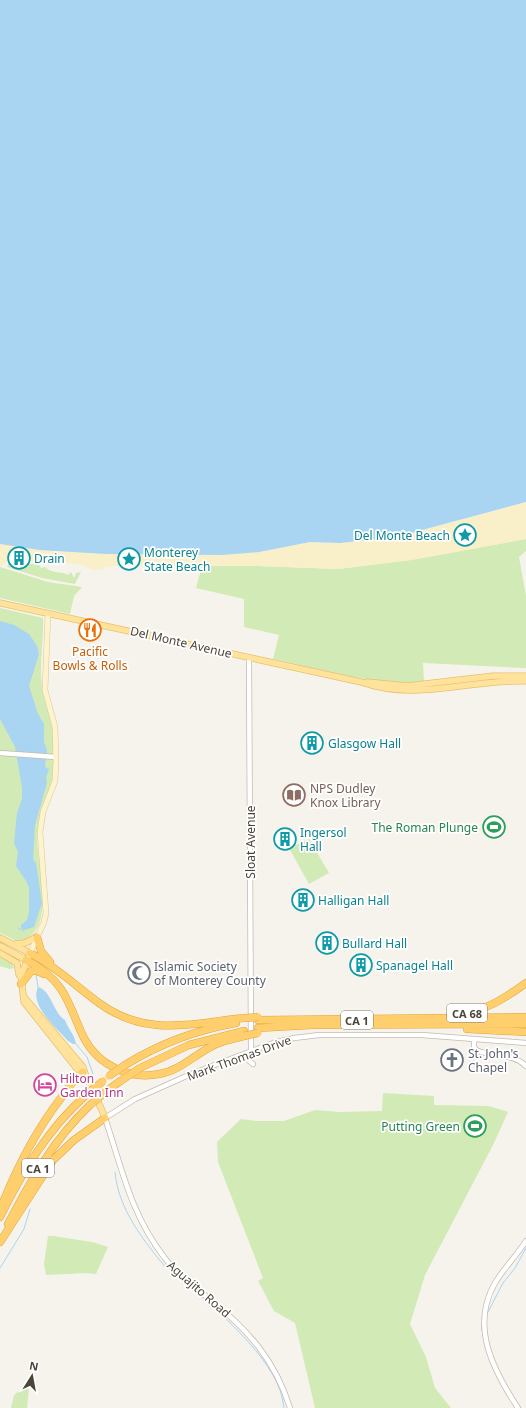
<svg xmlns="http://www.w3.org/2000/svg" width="526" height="1408" font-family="'Noto Sans',sans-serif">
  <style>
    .green { fill: #d2eab5 }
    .sand { fill: #f9efc9 }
    .water { fill: #a9d4f2 }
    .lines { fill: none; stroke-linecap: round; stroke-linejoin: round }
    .stream { stroke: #a9d4f2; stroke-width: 1 }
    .tertiary-casing { stroke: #c2bbae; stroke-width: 6 }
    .secondary-casing { stroke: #d6c79b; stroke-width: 6 }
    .primary-casing { stroke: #e6c16a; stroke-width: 7 }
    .motorway-casing { stroke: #e0a43c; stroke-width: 8 }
    .tertiary { stroke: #fff; stroke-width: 4.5 }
    .secondary { stroke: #fff3cd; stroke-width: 5 }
    .primary { stroke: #ffe39c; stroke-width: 5.5 }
    .motorway { stroke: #ffcf6e; stroke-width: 7 }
    .motorway-bridge-casing { stroke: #e0a43c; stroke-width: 8; stroke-linecap: butt }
    .motorway-bridge { stroke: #ffcf6e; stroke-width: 7 }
    .labels { text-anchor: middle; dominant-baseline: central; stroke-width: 3.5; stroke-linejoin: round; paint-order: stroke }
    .shield { fill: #fff; stroke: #817c74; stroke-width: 1 }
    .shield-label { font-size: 11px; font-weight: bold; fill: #4b4439 }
    .culture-label { font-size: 12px; fill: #0d838f; stroke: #fff; text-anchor: start }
    .street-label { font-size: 12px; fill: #4b4439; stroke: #fff }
    .food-label { font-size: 12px; fill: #c56008; stroke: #fff }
    .education-label { font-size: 12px; fill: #785e54; stroke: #fff; text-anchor: start }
    .leisure-label { font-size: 12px; fill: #27864d; stroke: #fff; text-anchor: end }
    .worship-label { font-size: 12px; fill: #5b616d; stroke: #fff; text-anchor: start }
    .hotel-label { font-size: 12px; fill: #b23c85; stroke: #fff; text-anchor: start }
  </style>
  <rect width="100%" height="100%" fill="#f6f3ec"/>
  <path class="green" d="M526 539V551L519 557 526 596V668L423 663 424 682C374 686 322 669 273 659L279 635 244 627V599L196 588 202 566H257L338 569 411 560Z
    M18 561 23 565 38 563 41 568 45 567C52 574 61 571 68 575L71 572 74 578 76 573 81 572 75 584 42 578 7 567 9 563Z
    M0 567 48 582 82 587 74 596 70 614 0 598Z
    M0 608 43 618C44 641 39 664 42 687 43 700 49 710 52 722 56 738 54 758 53 774 52 794 38 811 37 832 35 862 60 931 19 942L0 933Z
    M309 839 329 873 309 884 289 848Z
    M0 954 12 963 14 968 10 969 0 966Z
    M383 1093 434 1096V1105L489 1106 508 1112 494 1143 425 1275 410 1324 426 1357 435 1388 451 1408H315L295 1323 274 1311 258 1281 263 1278 218 1162 217 1142 241 1119 256 1121H284L315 1110 340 1112 382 1111Z
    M48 1236H53L92 1242 108 1247 96 1274 86 1273 46 1275 44 1264Z
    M23 1388 29 1389 27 1408H11L14 1395Z"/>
  <path class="sand" d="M0 502 259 552 310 542 340 543 396 537 526 502V539L411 560 338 569 257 566H202L193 569 190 567 116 566 105 567 104 569 93 570 81 565 56 562H6L2 566 0 565Z"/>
  <path class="water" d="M0 0H526V502L396 537 340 543 310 542 259 552 222 555 106 554 40 550 0 544Z
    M0 621 14 625 29 634 37 646 39 654 29 686 38 714 44 724V742L47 750 45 767 49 769 46 778 47 783 35 825 33 859 36 863 42 903 34 927 24 930 21 928V925L27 920 29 913V887L26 881 16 866 18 852 14 843 17 813 22 799V788L15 747 0 719Z
    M500 819 504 827 489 835 484 828Z
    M38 987C52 991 53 1013 65 1020 68 1029 75 1035 76 1044H73L68 1041C57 1028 29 1006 38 987Z"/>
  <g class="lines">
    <path class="stream" d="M18 928 24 931
      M36 974 38 987
      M76 1044 87 1057 93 1074
      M115 1172C118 1209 144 1241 166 1268
      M0 1268 24 1229 30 1209
      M174 1275C208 1301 265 1349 280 1390 282 1396 283 1402 284 1408
      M487 1314 503 1283 515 1268 526 1248
      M482 1325V1330
      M484 1337 487 1351
      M503 1387 506 1393"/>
    <g class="tertiary-casing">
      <path id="tertiary" d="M249 657 251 1051
        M0 753 56 757
        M474 1039V1047L476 1050C493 1058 511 1052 526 1066
        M236 1057 247 1059 253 1064
        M290 1408C275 1360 249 1331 211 1300 194 1286 176 1274 164 1257 130 1213 122 1168 105 1118L135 1099 191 1074 273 1043 294 1038 319 1035H422L526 1043
        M518 1408C493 1370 470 1326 495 1283 504 1268 517 1255 526 1241"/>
    </g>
    <g class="secondary-casing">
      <path id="secondary" d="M30 953 44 922 46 913 40 832 43 812 55 781 56 760 55 727 45 690 48 613"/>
    </g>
    <g class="primary-casing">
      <path id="primary" d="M0 603 361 682C416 702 470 679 526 681
        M367 682 407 686 493 676H526
        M0 938 30 953 21 976 24 1002 78 1070 83 1072
        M15 944 25 943 37 937
        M0 946 26 960
        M0 953 17 963 19 975
        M24 997 83 1067C87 1083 99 1101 105 1118"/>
    </g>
    <g class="motorway-casing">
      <path id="motorway" d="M37 937 41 951 50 962
        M30 953C55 966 76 986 99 1003 147 1038 191 1023 244 1018
        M26 960C40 967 52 976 61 989 71 1004 76 1022 84 1038 98 1065 129 1080 159 1074 178 1071 191 1058 207 1049 218 1042 231 1039 244 1036
        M21 984 31 971H37L44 974
        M456 1014C484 1012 504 999 526 983
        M258 1020 526 1017
        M258 1028 313 1025 526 1024
        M467 1029 526 1032
        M125 1065C159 1044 196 1030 236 1023
        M140 1068 189 1045 244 1031
        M108 1090 119 1082
        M0 1210C16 1169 34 1133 61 1098 68 1089 74 1078 83 1072
        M0 1217C23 1171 47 1130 86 1095
        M8 1224C31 1180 53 1140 90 1105
        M0 1242 53 1160 74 1140 105 1118"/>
    </g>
    <use href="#tertiary" class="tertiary"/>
    <use href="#secondary" class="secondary"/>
    <use href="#primary" class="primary"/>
    <use href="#motorway" class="motorway"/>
    <g class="motorway-bridge-casing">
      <path id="motorway-bridge" d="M244 1018 258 1017
        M244 1036 258 1033
        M109 1076 125 1065
        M119 1082 140 1068
        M86 1095 103 1081
        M90 1105 108 1090"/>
    </g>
    <use href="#motorway-bridge" class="motorway-bridge"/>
  </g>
  <defs>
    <g id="sight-ring" transform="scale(1.15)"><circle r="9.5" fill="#fff" stroke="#0f9aa8" stroke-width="1.5"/><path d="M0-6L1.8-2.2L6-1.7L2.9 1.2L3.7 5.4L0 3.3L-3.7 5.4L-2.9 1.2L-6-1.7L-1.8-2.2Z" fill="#0f9aa8"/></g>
    <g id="building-ring" transform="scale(1.15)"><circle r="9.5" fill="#fff" stroke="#0f9aa8" stroke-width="1.5"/><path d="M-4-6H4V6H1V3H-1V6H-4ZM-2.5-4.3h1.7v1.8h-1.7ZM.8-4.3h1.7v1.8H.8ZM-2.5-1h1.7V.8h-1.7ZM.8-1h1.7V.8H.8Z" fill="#0f9aa8"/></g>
    <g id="restaurant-ring" transform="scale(1.15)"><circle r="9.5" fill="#fff" stroke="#e8710a" stroke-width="1.5"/><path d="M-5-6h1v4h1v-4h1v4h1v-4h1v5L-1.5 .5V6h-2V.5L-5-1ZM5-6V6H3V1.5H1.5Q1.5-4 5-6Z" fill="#e8710a"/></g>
    <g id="library-ring" transform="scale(1.15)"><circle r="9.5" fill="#fff" stroke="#8d6e63" stroke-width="1.5"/><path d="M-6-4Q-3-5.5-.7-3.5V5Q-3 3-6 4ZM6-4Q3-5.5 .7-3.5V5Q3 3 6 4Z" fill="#8d6e63"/></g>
    <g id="stadium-ring" transform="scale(1.15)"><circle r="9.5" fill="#fff" stroke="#2e9e5b" stroke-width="1.5"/><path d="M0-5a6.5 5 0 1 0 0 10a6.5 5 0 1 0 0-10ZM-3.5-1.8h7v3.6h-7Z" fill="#2e9e5b"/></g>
    <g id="mosque-ring" transform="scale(1.15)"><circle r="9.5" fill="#fff" stroke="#6b7280" stroke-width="1.5"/><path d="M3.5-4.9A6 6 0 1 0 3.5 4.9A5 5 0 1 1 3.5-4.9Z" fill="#6b7280"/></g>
    <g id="church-ring" transform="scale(1.15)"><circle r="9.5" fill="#fff" stroke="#6b7280" stroke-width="1.5"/><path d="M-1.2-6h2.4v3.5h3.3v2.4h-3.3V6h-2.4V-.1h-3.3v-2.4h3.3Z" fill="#6b7280"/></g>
    <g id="hotel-ring" transform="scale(1.15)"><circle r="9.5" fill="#fff" stroke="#d1479c" stroke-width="1.5"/><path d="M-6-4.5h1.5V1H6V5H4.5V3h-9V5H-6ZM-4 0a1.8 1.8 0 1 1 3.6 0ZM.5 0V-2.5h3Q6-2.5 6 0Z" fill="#d1479c"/></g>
  </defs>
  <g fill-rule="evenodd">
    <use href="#sight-ring" x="465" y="535"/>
    <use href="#building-ring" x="19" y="558"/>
    <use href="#sight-ring" x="129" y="559"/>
    <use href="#restaurant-ring" x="90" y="630"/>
    <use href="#building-ring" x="312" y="743"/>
    <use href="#library-ring" x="294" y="795"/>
    <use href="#stadium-ring" x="494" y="827"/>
    <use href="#building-ring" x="285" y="839"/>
    <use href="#building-ring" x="303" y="900"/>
    <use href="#building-ring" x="327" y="943"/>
    <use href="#building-ring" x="361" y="965"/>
    <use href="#mosque-ring" x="139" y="973"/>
    <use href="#church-ring" x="452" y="1060"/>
    <use href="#hotel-ring" x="45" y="1085"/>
    <use href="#stadium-ring" x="475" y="1126"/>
  </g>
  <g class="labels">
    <g class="shield">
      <rect x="447" y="1004" width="40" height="18" rx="3"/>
      <rect x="341" y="1011" width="32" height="18" rx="3"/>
      <rect x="22" y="1159" width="32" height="18" rx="3"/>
    </g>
    <g class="shield-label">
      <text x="467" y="1013">CA 68</text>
      <text x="357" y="1020">CA 1</text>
      <text x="38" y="1168">CA 1</text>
    </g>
    <g class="culture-label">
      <text x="450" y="535" text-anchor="end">Del Monte Beach</text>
      <text x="144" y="552">Monterey<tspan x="144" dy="14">State Beach</tspan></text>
      <text x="34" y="558">Drain</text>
      <text x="328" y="743">Glasgow Hall</text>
      <text x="300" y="832">Ingersol<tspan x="300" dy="14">Hall</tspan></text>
      <text x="318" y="900">Halligan Hall</text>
      <text x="342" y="943">Bullard Hall</text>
      <text x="376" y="965">Spanagel Hall</text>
    </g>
    <g class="street-label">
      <text transform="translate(181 642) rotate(13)">Del Monte Avenue</text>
      <text transform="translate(250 842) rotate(-90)">Sloat Avenue</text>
      <text transform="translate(239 1058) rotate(-20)">Mark Thomas Drive</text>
      <text transform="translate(199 1289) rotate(41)">Aguajito Road</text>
    </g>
    <g class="food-label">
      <text x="90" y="651">Pacific<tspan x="90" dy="14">Bowls &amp; Rolls</tspan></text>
    </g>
    <g class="education-label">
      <text x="310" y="788">NPS Dudley<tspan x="310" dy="14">Knox Library</tspan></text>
    </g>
    <g class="leisure-label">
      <text x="478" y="827">The Roman Plunge</text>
      <text x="460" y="1126">Putting Green</text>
    </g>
    <g class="worship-label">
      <text x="154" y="966">Islamic Society<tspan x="154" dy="14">of Monterey County</tspan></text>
      <text x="468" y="1053">St. John's<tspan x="468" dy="14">Chapel</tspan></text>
    </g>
    <g class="hotel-label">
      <text x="60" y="1078">Hilton<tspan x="60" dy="14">Garden Inn</tspan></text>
    </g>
  </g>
  <g transform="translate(32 1376) rotate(11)" stroke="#ffffff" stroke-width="3" paint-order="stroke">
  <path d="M0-3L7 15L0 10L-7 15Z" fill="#4b4439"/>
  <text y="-6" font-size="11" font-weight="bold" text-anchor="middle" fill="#4b4439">N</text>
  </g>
</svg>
